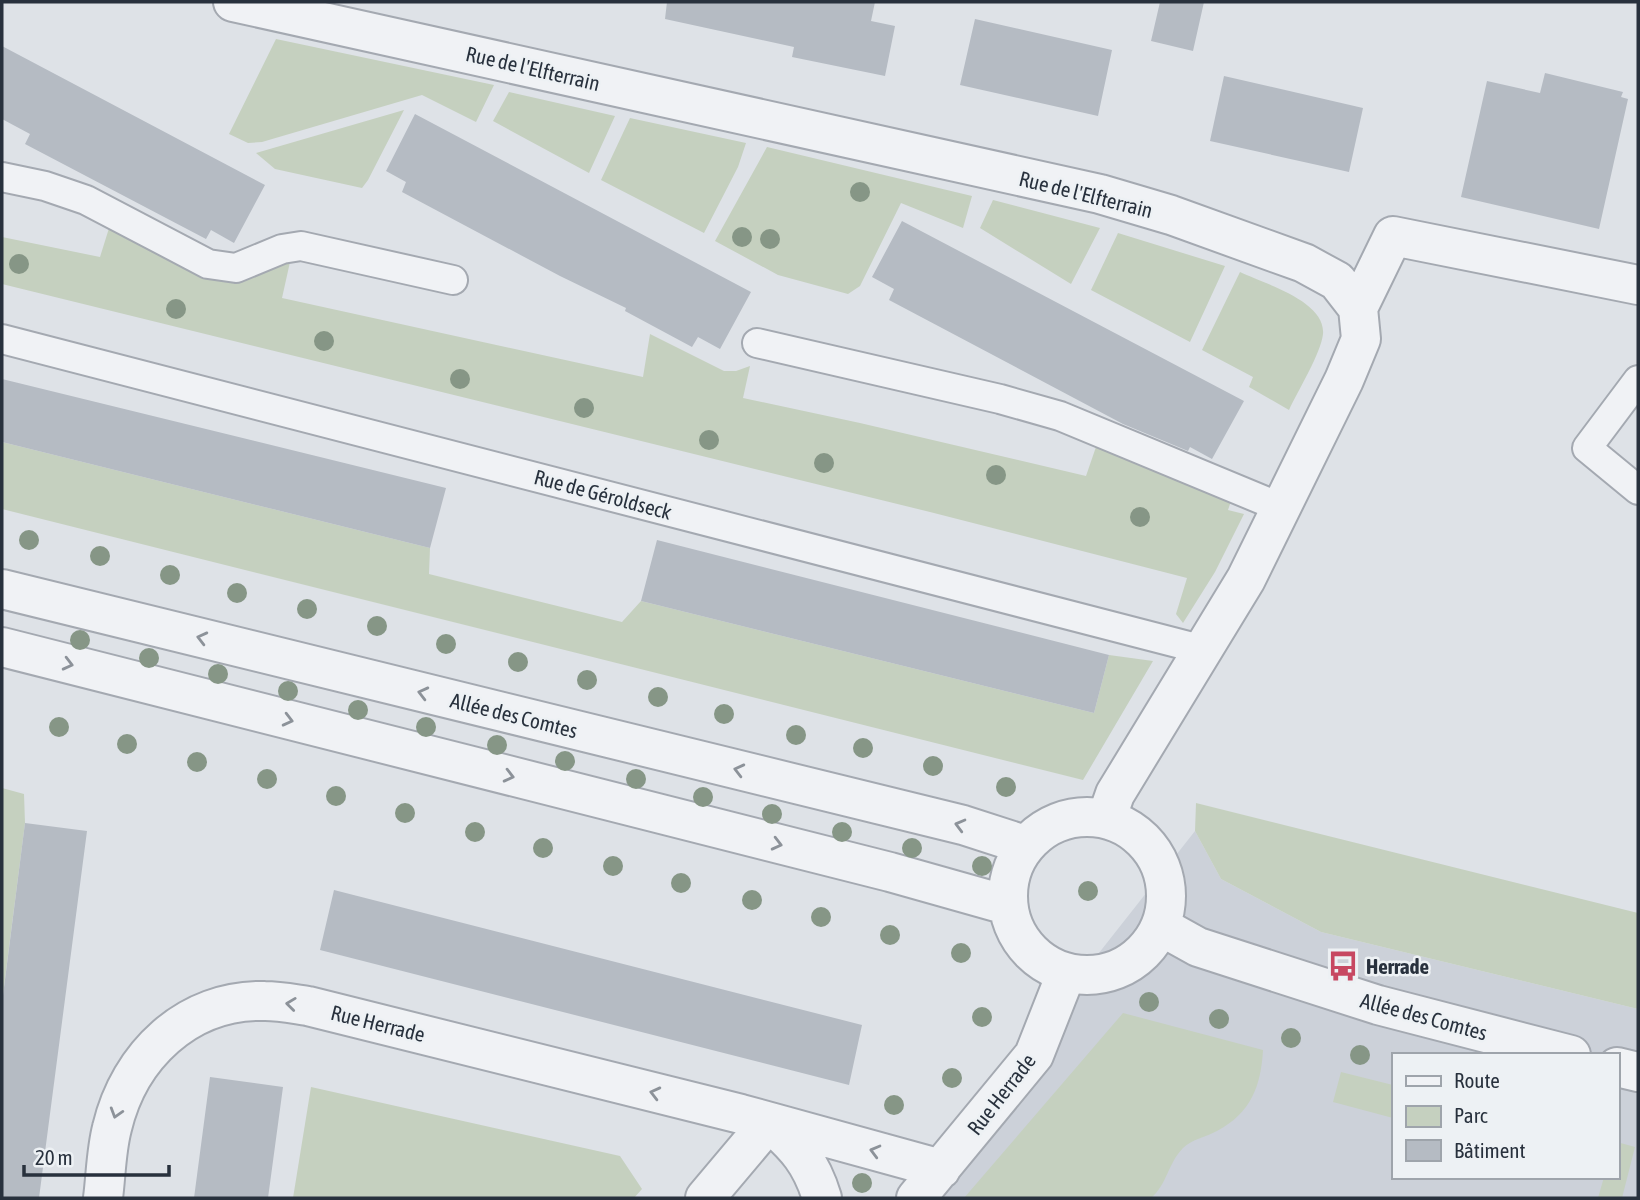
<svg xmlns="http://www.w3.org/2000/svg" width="1640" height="1200" font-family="'Asap Condensed',sans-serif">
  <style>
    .built { fill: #ccd1d9; fill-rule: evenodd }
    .green { fill: #c5d0bf }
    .building { fill: #b5bbc3 }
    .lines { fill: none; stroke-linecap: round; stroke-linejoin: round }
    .service-casing { stroke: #a4a9b1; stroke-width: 32 }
    .minor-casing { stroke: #a4a9b1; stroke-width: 42 }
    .tertiary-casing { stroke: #a4a9b1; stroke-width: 42 }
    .service { stroke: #f0f2f5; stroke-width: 28 }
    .minor { stroke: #f0f2f5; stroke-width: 38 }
    .tertiary { stroke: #f0f2f5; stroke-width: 38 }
    .tree { fill: #869686 }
    .oneway { stroke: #8c9299 }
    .labels { text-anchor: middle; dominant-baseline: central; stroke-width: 5; stroke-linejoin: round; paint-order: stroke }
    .street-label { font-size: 21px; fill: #28313d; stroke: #edf1f4 }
    .poi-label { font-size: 21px; font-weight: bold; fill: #28313d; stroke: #edf1f4; text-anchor: start }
  </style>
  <rect width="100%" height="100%" fill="#dee2e7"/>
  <path class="built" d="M1195 831 1221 879 1321 932 1638 1009V1198H906ZM1393 1055H1617V1177H1393Z"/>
  <path class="green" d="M276 39 494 85 476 122 422 95 262 142 248 143 229 134Z
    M509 92 615 116 589 173 493 121Z
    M404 110 368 180 362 188 275 169 256 153Z
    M630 118 746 143 738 167 704 233 601 180Z
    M767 147 972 196 963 228 901 203 860 286 848 294 778 275 715 241Z
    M993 200 1100 228 1071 284 980 228Z
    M110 225 239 278 290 262 282 298 643 377 650 334 724 371H736L750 366 743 398 860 423 1086 476 1097 444 1232 498 1228 510 1244 514 1215 572 1183 623 1176 614 1187 578 930 512 2 284V237L100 257Z
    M1118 233 1225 266 1190 342 1091 290Z
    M1240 272C1265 284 1326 301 1323 334 1321 353 1298 391 1289 410L1249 387 1253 377 1202 350Z
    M2 442 430 548 429 574 622 622 641 601 1094 713 1109 655 1153 661 1083 780 2 509Z
    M2 788 24 794 25 823 2 1002Z
    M1196 803 1638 913V1009L1321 932 1221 879 1195 831Z
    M1123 1013 1263 1050C1261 1086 1251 1113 1217 1131 1206 1137 1192 1139 1183 1148 1168 1163 1167 1185 1151 1198H964Z
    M1341 1072 1393 1085V1118L1333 1102Z
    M311 1087 620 1156 642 1189 634 1198H293Z
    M1617 1142 1635 1147 1622 1198H1598L1604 1177H1617Z"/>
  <path class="building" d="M667 2H875L871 21 895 26 885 76 792 57 794 47 665 19Z
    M1160 2H1204L1193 51 1151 41Z
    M975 19 1112 50 1098 116 960 85Z
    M2 46 265 185 234 243 211 230 206 239 25 144 30 134 2 119Z
    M1545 73 1623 92 1621 97 1628 99 1599 229 1461 197 1487 81 1540 93Z
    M1224 76 1363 108 1349 172 1210 141Z
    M415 114 751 292 720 349 698 337 692 347 625 311 626 308 560 276 402 192 406 182 386 171Z
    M902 221 1244 401 1212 459 1190 447 1188 451 1123 424 889 300 894 289 872 277Z
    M2 379 446 488 430 548 2 442Z
    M657 540 1109 655 1094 713 641 601Z
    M25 823 87 831 39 1198H2V1003Z
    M334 890 862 1025 849 1085 320 950Z
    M210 1077 283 1087 268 1198H194Z"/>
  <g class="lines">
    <g class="service-casing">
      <path id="service" d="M2 177 45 186 86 200 208 264 236 268 282 249 301 246 453 280
        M2 339 1204 650
        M757 343 1000 399 1060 416 1282 508
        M1638 380 1587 448 1638 490"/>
    </g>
    <g class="minor-casing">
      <path id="minor" d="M233 2 1100 194 1171 215 1304 263 1337 281 1358 308 1361 339 1344 380 1246 579 1115 794 1107 817
        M1358 308 1393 236 1638 285
        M103 1198C106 1175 106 1151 112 1128 129 1056 187 999 265 1001 279 1001 294 1004 308 1006L741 1114 941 1169
        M705 1198 769 1122C797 1147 811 1162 822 1198
        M916 1198 1034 1055 1066 974"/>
    </g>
    <g class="tertiary-casing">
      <path id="tertiary" d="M2 589 963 825 1025 845
        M2 647 890 872 1007 905
        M1008 896a79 79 0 1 1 158 0a79 79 0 1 1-158 0Z
        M1162 927 1198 947 1378 1005 1571 1055
        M1617 1067 1638 1072"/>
    </g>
    <use href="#service" class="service"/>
    <use href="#minor" class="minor"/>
    <use href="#tertiary" class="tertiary"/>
  </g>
  <g class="tree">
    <circle cx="860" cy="192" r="10"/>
    <circle cx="742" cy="237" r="10"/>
    <circle cx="770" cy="239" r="10"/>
    <circle cx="19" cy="264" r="10"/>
    <circle cx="176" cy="309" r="10"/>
    <circle cx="324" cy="341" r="10"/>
    <circle cx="460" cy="379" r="10"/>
    <circle cx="584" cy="408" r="10"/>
    <circle cx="709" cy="440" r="10"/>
    <circle cx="824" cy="463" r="10"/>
    <circle cx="996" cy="475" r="10"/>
    <circle cx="1140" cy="517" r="10"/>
    <circle cx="29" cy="540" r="10"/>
    <circle cx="100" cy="556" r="10"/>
    <circle cx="170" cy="575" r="10"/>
    <circle cx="237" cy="593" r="10"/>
    <circle cx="307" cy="609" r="10"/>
    <circle cx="377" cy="626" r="10"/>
    <circle cx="80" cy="640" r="10"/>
    <circle cx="446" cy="644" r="10"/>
    <circle cx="149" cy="658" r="10"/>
    <circle cx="518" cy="662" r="10"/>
    <circle cx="218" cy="674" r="10"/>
    <circle cx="587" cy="680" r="10"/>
    <circle cx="288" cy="691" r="10"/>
    <circle cx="658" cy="697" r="10"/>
    <circle cx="358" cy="710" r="10"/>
    <circle cx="724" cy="714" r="10"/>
    <circle cx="59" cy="727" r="10"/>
    <circle cx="426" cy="727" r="10"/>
    <circle cx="796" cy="735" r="10"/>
    <circle cx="127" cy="744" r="10"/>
    <circle cx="497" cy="745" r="10"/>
    <circle cx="863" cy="748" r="10"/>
    <circle cx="565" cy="761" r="10"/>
    <circle cx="197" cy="762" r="10"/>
    <circle cx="933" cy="766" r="10"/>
    <circle cx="267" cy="779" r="10"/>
    <circle cx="636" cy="779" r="10"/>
    <circle cx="1006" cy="787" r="10"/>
    <circle cx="336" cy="796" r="10"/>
    <circle cx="703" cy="797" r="10"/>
    <circle cx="405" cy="813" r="10"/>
    <circle cx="772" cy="814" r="10"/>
    <circle cx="475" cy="832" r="10"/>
    <circle cx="842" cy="832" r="10"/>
    <circle cx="543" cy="848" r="10"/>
    <circle cx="912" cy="848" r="10"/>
    <circle cx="613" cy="866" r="10"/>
    <circle cx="982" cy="866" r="10"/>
    <circle cx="681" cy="883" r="10"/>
    <circle cx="1088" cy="891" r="10"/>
    <circle cx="752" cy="900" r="10"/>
    <circle cx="821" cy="917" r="10"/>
    <circle cx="890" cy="935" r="10"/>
    <circle cx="961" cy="953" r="10"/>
    <circle cx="1149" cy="1002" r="10"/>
    <circle cx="982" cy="1017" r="10"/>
    <circle cx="1219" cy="1019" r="10"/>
    <circle cx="1291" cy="1038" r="10"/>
    <circle cx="1360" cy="1055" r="10"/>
    <circle cx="952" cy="1078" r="10"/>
    <circle cx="894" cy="1105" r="10"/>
    <circle cx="862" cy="1183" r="10"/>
  </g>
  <defs><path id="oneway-chevron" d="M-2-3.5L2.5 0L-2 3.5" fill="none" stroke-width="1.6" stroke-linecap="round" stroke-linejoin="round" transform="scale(1.75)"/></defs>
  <g class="oneway">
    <use href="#oneway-chevron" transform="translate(202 638) rotate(-166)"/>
    <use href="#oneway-chevron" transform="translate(68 664) rotate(14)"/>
    <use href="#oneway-chevron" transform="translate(423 693) rotate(-166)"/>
    <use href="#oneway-chevron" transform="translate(288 720) rotate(14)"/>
    <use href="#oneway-chevron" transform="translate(739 770) rotate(-166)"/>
    <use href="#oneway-chevron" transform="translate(509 776) rotate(14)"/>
    <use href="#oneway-chevron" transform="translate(960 825) rotate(-165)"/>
    <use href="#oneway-chevron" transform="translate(777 844) rotate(14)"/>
    <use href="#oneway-chevron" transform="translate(291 1004) rotate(-173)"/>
    <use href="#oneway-chevron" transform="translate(655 1093) rotate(-166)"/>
    <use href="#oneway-chevron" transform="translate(116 1113) rotate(107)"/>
    <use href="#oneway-chevron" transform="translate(875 1151) rotate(-165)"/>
  </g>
  <defs>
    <g id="bus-bare" transform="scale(2.415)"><path d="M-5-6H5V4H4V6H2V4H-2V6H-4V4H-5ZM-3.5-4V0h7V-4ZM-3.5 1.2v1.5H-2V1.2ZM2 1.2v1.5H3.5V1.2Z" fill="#c74862" stroke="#edf1f4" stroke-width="2.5" paint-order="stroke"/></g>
  </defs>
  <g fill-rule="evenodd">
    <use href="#bus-bare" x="1343" y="966"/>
  </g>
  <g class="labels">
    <g class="street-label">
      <text transform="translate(533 68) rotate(13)">Rue de l'Elfterrain</text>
      <text transform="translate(1086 194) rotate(14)">Rue de l'Elfterrain</text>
      <text transform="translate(603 494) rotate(15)">Rue de Géroldseck</text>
      <text transform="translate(514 715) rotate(14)">Allée des Comtes</text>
      <text transform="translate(1424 1016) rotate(15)">Allée des Comtes</text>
      <text transform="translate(378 1023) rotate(14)">Rue Herrade</text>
      <text transform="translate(1001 1094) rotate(-52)">Rue Herrade</text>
    </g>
    <g class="poi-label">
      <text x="1366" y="966">Herrade</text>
    </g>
  </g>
  <rect width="1640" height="1200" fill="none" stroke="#28313d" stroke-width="7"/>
  <rect x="1392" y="1053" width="228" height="126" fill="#edf1f4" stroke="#9ea4ab" stroke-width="2"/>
  <rect x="1406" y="1076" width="35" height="10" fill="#f0f2f5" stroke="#9ea4ab" stroke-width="2"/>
  <text x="1454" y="1088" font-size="21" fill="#28313d">Route</text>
  <rect x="1406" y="1106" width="35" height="21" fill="#c5d0bf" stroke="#9ea4ab" stroke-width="2"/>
  <text x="1454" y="1123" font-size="21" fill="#28313d">Parc</text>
  <rect x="1406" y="1140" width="35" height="21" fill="#b5bbc3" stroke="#9ea4ab" stroke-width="2"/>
  <text x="1454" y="1158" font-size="21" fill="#28313d">Bâtiment</text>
  <path d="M24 1165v10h145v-10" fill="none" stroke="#28313d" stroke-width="3.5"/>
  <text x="35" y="1165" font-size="21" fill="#28313d" stroke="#edf1f4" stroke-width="5" paint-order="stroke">20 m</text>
</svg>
